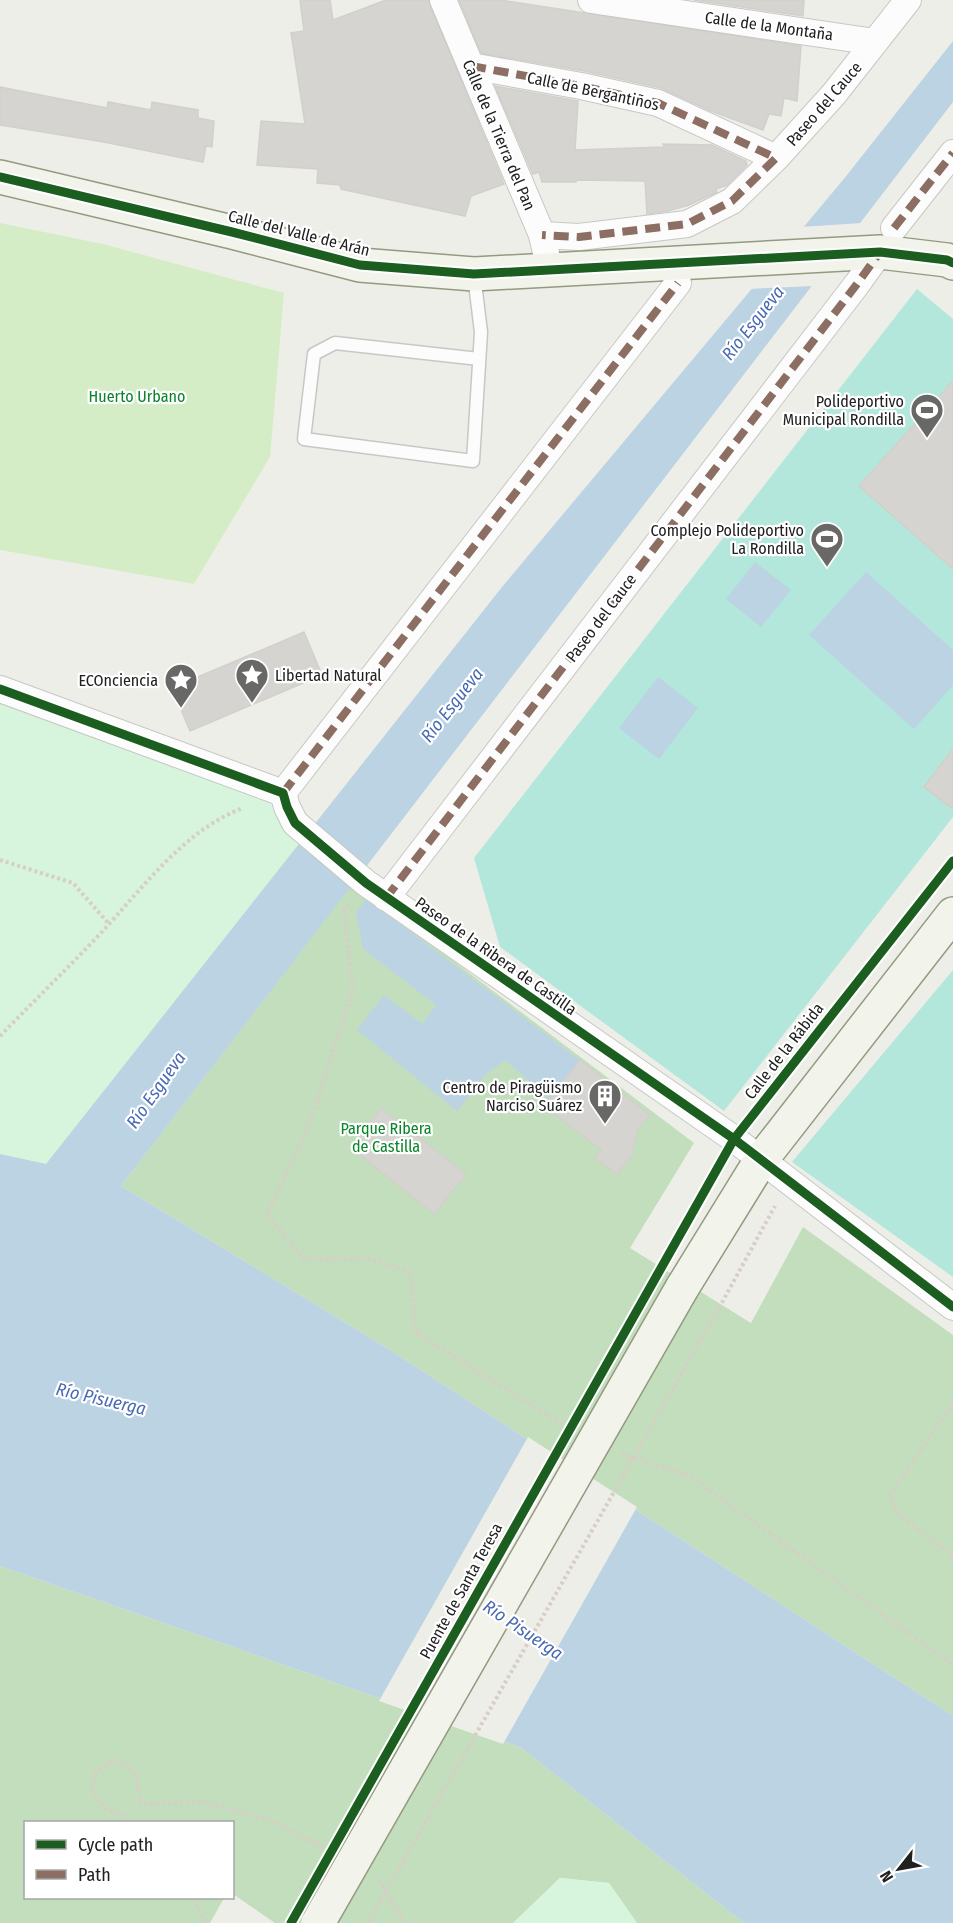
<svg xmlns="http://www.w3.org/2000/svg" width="953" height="1923" font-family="'Fira Sans Condensed',sans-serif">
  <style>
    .grass { fill: #d4edc7 }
    .forest { fill: #c3debd }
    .park { fill: #d6f5dc }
    .pitch { fill: #b3e7db }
    .water { fill: #bbd3e3 }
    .pier { fill: #eeeee9 }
    .building { fill: #d5d4d0; stroke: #d1d0ca; stroke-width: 1.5 }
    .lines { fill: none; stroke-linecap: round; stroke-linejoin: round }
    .lane-casing { stroke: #c7c7c5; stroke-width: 15 }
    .street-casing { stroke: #c7c7c5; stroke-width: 28 }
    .secondary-casing { stroke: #939a7f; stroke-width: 36 }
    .path { stroke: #d8cdc7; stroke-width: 4; stroke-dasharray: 3 3; stroke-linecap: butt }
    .lane { stroke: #fcfcfc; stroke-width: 12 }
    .street { stroke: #fcfcfc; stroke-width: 26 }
    .secondary { stroke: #f2f4ec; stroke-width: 33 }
    .secondary-bridge-casing { stroke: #939a7f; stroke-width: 36; stroke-linecap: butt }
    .path-bridge { stroke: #d8cdc7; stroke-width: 4; stroke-dasharray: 3 3; stroke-linecap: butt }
    .secondary-bridge { stroke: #f2f4ec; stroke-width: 33 }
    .quiet { stroke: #8d6e63; stroke-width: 8; stroke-dasharray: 15 8; stroke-linecap: butt }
    .cycleway-casing { stroke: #fff; stroke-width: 13 }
    .cycleway { stroke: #1b5e20; stroke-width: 9 }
    .labels { text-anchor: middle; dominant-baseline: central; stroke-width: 4.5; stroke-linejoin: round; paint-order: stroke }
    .street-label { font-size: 16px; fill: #202020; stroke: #fff }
    .park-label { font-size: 16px; fill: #088429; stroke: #fff }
    .poi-label { font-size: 16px; fill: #202020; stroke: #fff; text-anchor: end }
    .water-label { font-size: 18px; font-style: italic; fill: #486ab4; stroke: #fff }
  </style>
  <rect width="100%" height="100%" fill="#eeeee9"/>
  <path class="grass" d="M0 223 103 244 284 293 270 457 194 584 0 550Z"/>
  <path class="forest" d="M352 884 694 1143 630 1248 751 1323 803 1227 953 1335V1716L387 1348 121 1186Z
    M0 1566 520 1747 744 1923H637L609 1883 560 1878 513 1923H275L233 1894 232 1822H26V1898H224L210 1923H0Z"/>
  <path class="park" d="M0 699 260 793 301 842 46 1165 0 1154Z
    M560 1878 609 1883 637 1923H513Z"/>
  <path class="pitch" d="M917 289 953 319V817L724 1111 500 947 474 858Z
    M953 970V1277L792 1162Z"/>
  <path class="water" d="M953 41V102L121 1186 387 1348 953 1716V1923H744L520 1747 0 1566V1154L46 1164 502 587 843 180Z
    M755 562 791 590 761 627 726 599Z
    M866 572 953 650V685L914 729 809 635Z
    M658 677 698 708 659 759 619 728Z
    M367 899 580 1060 549 1100 506 1060 488 1072 457 1111 357 1030 384 995 422 1024 436 1005 363 949 356 912Z"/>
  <path class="pier" d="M862 223 814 286 748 289 800 227Z
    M528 1437 637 1507 503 1744 379 1701Z"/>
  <path class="building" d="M300 0H330L333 20 386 0H428L504 184 471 196 465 216 341 189 340 185 317 183 318 169 257 165 261 121 305 124 291 33 304 31Z
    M459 0H500L801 46 797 101 784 98 781 116 769 114 763 130 711 111 661 88 584 71 481 53Z
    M694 0H804L803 16Z
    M495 86 578 101 575 150 664 147 663 144 712 145 746 161 747 165 727 185 716 189 717 192 704 198 689 205 668 211 647 214 645 181 576 180V182H542L539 172 533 174Z
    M0 87 107 108 108 102 151 110 152 102 198 110V118L214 121 212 147 206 146 203 162 104 142 0 125Z
    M953 381V569L859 486Z
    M304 632 322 675 190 731 172 688Z
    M953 749V809L924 787Z
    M580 1060 650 1115 638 1129 632 1155 617 1174 595 1158 601 1150 544 1106Z
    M381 1108 466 1174 434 1214 351 1148Z"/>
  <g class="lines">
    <g class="lane-casing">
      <path id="lane" d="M474 275 481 332 473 461 304 439 314 354 335 343 479 359"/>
    </g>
    <g class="street-casing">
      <path id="street" d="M443 0 542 235 546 253
        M591 0 875 42
        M471 66 581 86 658 103 776 158
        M894 228 953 153
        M542 235 579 237 687 224 732 201 776 158 834 94 908 0
        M0 689 283 793 287 807 295 823 366 883 734 1139 953 1307
        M283 793 678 283
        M386 898 857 284 880 252"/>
    </g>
    <g class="secondary-casing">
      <path id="secondary" d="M0 177 232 232 360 265 474 274 880 252 947 260 953 263
        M682 1288 761 1160 953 914"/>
    </g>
    <path class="path" d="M0 860 73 883 109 924
      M349 905 344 910 353 991 309 1125 267 1214 304 1259H370L411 1272 416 1333 567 1427
      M0 1036C33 1002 67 969 100 934 142 889 184 830 243 808
      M719 1308 775 1206
      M953 1403 890 1495 897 1513 953 1556
      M622 1454 690 1476 953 1665
      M126 1822 122 1815 107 1810 92 1794 94 1774 114 1760 135 1772 141 1804 202 1802 271 1820 324 1848
      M379 1880 405 1923
      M193 1898 207 1923"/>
    <use href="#lane" class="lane"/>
    <use href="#street" class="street"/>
    <use href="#secondary" class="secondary"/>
    <g class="secondary-bridge-casing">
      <path id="secondary-bridge" d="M318 1923 682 1288"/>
    </g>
    <path class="path-bridge" d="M368 1923 719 1308"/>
    <use href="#secondary-bridge" class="secondary-bridge"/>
    <path class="quiet" d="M471 66 581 86 658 103 776 158 732 201 687 224 579 237 542 235
      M894 228 953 153
      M283 793 678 283
      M386 898 857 284 880 252"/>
    <g class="cycleway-casing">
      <path id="cycleway" d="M0 177 232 232 360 265 474 274 880 252 947 260 953 263
        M0 689 283 793 287 807 295 823 366 883 734 1139 953 1307
        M291 1923 734 1139 953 861"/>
    </g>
    <use href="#cycleway" class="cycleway"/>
  </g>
  <defs>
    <g id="stadium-pin" transform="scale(1.725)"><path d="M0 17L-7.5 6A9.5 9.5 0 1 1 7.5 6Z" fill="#686866" stroke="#fff"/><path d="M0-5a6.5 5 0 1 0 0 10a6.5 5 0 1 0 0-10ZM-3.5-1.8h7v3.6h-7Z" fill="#fff"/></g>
    <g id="sight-pin" transform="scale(1.725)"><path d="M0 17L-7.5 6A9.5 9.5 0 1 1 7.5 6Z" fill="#686866" stroke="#fff"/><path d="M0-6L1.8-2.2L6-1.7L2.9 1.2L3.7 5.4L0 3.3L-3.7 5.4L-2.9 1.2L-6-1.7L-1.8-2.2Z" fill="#fff"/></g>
    <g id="building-pin" transform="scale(1.725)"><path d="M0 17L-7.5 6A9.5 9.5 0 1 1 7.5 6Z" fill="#686866" stroke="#fff"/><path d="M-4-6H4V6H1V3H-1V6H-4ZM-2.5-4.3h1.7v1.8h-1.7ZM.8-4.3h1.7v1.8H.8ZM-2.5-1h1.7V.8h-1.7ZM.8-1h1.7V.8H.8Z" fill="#fff"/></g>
  </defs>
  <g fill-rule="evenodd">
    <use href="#stadium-pin" x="927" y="410"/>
    <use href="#stadium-pin" x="827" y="539"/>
    <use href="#sight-pin" x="252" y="675"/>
    <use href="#sight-pin" x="181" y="680"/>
    <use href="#building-pin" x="605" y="1096"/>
  </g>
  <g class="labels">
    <g class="street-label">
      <text transform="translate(769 26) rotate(8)">Calle de la Montaña</text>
      <text transform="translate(593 91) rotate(12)">Calle de Bergantiños</text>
      <text transform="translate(824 104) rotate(-49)">Paseo del Cauce</text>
      <text transform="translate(499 135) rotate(67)">Calle de la Tierra del Pan</text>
      <text transform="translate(299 233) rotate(14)">Calle del Valle de Arán</text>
      <text transform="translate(601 618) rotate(-53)">Paseo del Cauce</text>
      <text transform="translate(496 956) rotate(35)">Paseo de la Ribera de Castilla</text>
      <text transform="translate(784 1051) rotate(-52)">Calle de la Rábida</text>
      <text transform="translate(461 1591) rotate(-61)">Puente de Santa Teresa</text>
    </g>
    <g class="park-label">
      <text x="137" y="396">Huerto Urbano</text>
      <text x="386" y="1128">Parque Ribera<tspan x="386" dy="18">de Castilla</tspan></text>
    </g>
    <g class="poi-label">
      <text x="904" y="401">Polideportivo<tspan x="904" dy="18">Municipal Rondilla</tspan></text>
      <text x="804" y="530">Complejo Polideportivo<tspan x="804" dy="18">La Rondilla</tspan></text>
      <text x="275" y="675" text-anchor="start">Libertad Natural</text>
      <text x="158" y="680">ECOnciencia</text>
      <text x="582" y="1087">Centro de Piragüismo<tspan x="582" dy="18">Narciso Suárez</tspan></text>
    </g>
    <g class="water-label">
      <text transform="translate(753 323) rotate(-52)">Río Esgueva</text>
      <text transform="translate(452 705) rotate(-52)">Río Esgueva</text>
      <text transform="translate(156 1090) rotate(-55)">Río Esgueva</text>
      <text transform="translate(101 1399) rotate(13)">Río Pisuerga</text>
      <text transform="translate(523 1630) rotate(34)">Río Pisuerga</text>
    </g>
  </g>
  <rect x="24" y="1821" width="210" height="78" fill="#ffffff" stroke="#a6a6a6" stroke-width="1.5"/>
  <rect x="36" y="1840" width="30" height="9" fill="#1b5e20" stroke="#a6a6a6" stroke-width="1.5"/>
  <text x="78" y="1851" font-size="18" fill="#202020">Cycle path</text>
  <rect x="36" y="1870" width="30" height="9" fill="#8d6e63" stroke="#a6a6a6" stroke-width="1.5"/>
  <text x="78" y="1881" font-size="18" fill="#202020">Path</text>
  <g transform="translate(899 1869) rotate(239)" stroke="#ffffff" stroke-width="4.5" paint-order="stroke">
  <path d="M0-4.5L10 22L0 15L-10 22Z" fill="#202020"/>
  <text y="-9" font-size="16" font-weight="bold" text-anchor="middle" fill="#202020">N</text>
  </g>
</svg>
